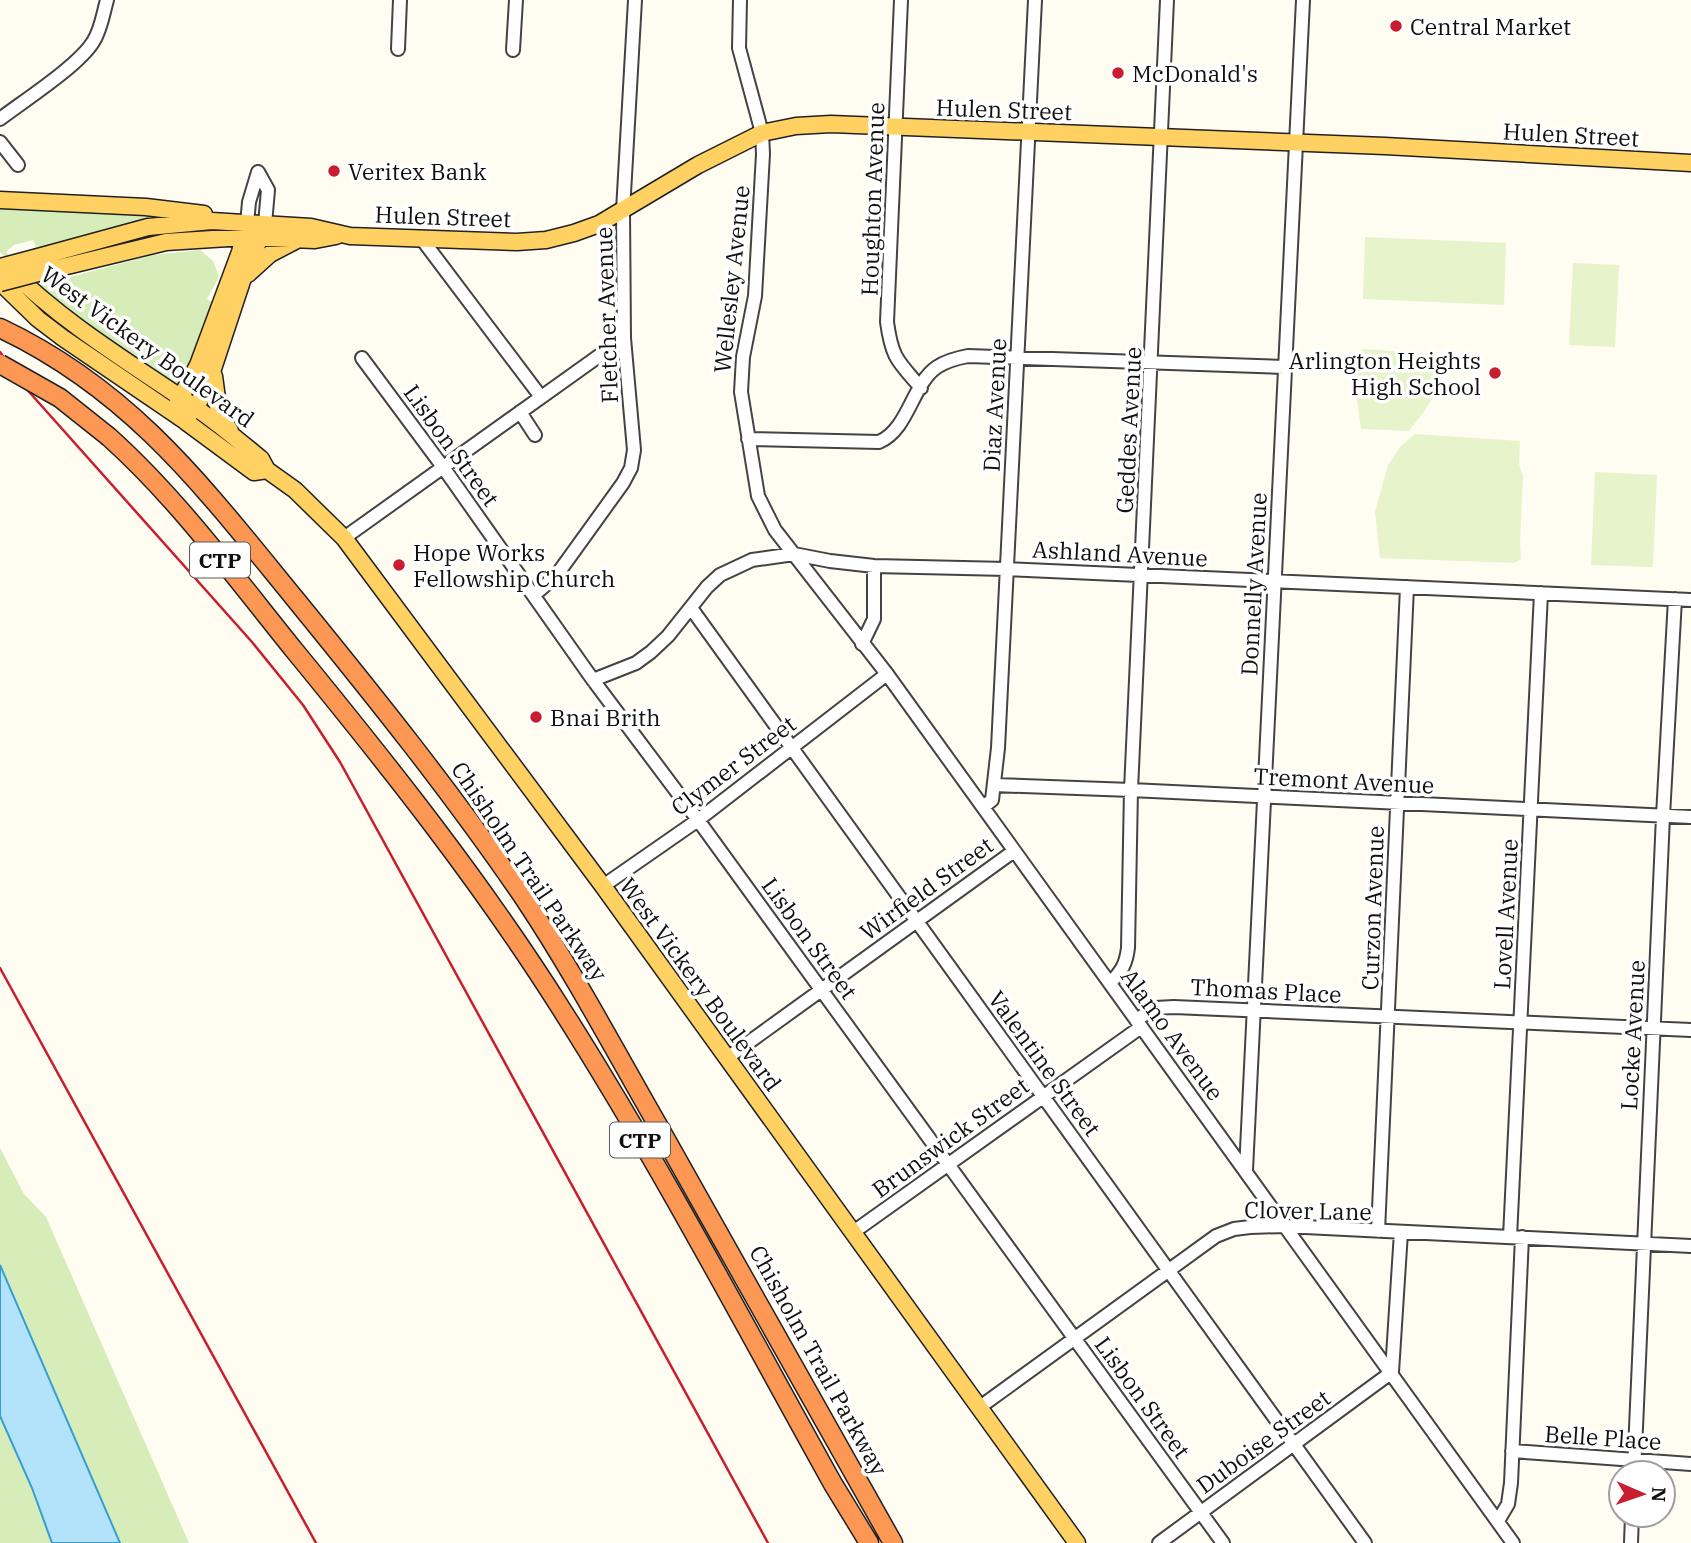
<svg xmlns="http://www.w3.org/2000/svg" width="1691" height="1543" font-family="'IBM Plex Serif',serif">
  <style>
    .green { fill: #d6edb9 }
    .pitch { fill: #e7f3cb }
    .water { fill: #b3e3fa; stroke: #369ed6; stroke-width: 2 }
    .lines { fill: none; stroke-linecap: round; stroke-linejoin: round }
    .minor-casing { stroke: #434343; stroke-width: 16 }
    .major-casing { stroke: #212121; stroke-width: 19 }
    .highway-casing { stroke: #212121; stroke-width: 21 }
    .minor { stroke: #fff; stroke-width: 12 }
    .major { stroke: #ffd162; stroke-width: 16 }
    .highway { stroke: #fc9853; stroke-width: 18 }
    .rail { stroke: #c91e2f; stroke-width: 2.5 }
    .major-bridge-casing { stroke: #212121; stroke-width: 19; stroke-linecap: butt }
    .highway-bridge-casing { stroke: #212121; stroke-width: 21; stroke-linecap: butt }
    .major-bridge { stroke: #ffd162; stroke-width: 16 }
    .highway-bridge { stroke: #fc9853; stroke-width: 18 }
    .poi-dot { fill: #c91e2f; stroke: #fff; stroke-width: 2.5 }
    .labels { text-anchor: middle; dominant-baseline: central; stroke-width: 7; stroke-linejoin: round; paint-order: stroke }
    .shield { fill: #fff; stroke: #585858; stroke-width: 2 }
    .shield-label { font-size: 21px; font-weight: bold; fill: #101010 }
    .poi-label { font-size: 23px; fill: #101010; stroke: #fff; text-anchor: start }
    .street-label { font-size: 23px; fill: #101010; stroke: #fff }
  </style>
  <rect width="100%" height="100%" fill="#fffcf2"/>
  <path class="green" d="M0 206 140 210 172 218 119 228 37 249 33 240 14 245 6 252 9 256 5 257 0 252Z
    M200 250 213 261 219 277 207 299 212 302C205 318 191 376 180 384 175 387 170 385 164 385L37 286 153 255Z
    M0 1148 24 1194 46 1217 189 1543H0Z"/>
  <path class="pitch" d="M1365 237 1506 243 1504 305 1363 299Z
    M1573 263 1619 265 1615 347 1569 345Z
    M1363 349 1444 355C1442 390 1430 404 1409 431L1361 429 1356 392 1358 354Z
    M1415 434 1520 441 1519 464 1523 476 1520 543 1521 559 1514 563 1380 558 1375 512 1388 465 1401 446Z
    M1595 472 1657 475 1653 567 1591 565Z"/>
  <path class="water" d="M0 1265 120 1543H52L32 1488 0 1416Z"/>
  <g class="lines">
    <g class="minor-casing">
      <path id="minor" d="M740 0 739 48 762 133 763 154 755 296 743 357 741 392 758 496 775 530 887 674 1513 1543
        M901 0 887 322C892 359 898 361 921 388
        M398 49 400 0
        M513 50 516 0
        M0 119C25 100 78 66 93 42 101 30 103 14 107 0
        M0 142 18 165
        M258 172 268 190 265 224
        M247 224 249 202 258 172
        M421 238 541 397
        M362 358 443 467 593 680 698 820 1223 1543
        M520 412 535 435
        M748 439 879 442C909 429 912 384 937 367 946 361 957 358 968 356L1285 367
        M344 538 624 338
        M534 595 556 576 623 483 631 468 634 450 624 338 623 211 635 0
        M691 608 1365 1543
        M862 644 874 619V566
        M593 680 636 663 651 652 668 636 707 587 720 575 752 560 794 554 830 561 874 566 1007 569 1691 600
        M994 785 1131 790 1691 817
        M983 807 992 800 998 748 1035 0
        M603 886 698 820 887 674
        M1110 983C1122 971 1126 964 1128 948L1131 790 1167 0
        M1136 1020 1155 1008 1174 1007 1691 1030
        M727 1058 1014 851
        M1246 1170 1303 0
        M1378 1231 1407 587
        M852 1233 1141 1027
        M1510 1237 1541 593
        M980 1407 1216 1236 1234 1229 1250 1227 1285 1226 1691 1246
        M1512 1451 1691 1464
        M1634 1473 1663 816 1675 599
        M1498 1521 1508 1504 1511 1483 1522 1237
        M1159 1543 1392 1372 1401 1232
        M1631 1543 1632 1515"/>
    </g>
    <g class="major-casing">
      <path id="major" d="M0 200 146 207 204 214
        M38 257 148 227 212 221 311 227 350 236 517 242 546 240 574 233 599 224 698 165 762 133 796 126 831 124 1385 146 1691 163
        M9 269C66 325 129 362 193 406 217 422 239 441 261 459L267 470 295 490 344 538 603 886 1077 1543
        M42 272 166 242 244 237 315 240 336 236
        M248 274 270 254 295 241
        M0 282 38 319 63 338 185 421 254 472 267 470
        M214 376 219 413 230 431
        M176 406 198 365 240 252 246 229
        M188 416 205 393 242 281 263 230"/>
    </g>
    <g class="highway-casing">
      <path id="highway" d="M0 328C133 391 205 489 296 600 375 697 453 794 524 898 572 970 613 1047 656 1122 736 1262 813 1403 893 1543
        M109 437C178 499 235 577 294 650 389 766 482 883 562 1010 660 1164 745 1326 833 1484L869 1543"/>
    </g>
    <use href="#minor" class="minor"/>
    <use href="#major" class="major"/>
    <use href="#highway" class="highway"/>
    <path class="rail" d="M0 352 23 385 252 642 303 705 340 762 768 1543
      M0 968 316 1543"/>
    <g class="major-bridge-casing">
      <path id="major-bridge" d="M0 267 38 257
        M0 283 42 272"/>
    </g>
    <g class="highway-bridge-casing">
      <path id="highway-bridge" d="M0 364 60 398 109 437"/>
    </g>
    <use href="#major-bridge" class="major-bridge"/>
    <use href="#highway-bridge" class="highway-bridge"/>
  </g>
  <g class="poi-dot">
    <circle cx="1396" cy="26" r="7"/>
    <circle cx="1118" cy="73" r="7"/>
    <circle cx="334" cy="171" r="7"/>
    <circle cx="1495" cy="373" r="7"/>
    <circle cx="399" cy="565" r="7"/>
    <circle cx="536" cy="717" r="7"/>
  </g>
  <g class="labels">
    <g class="shield">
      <rect x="190" y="542.5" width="60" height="35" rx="5"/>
      <rect x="610" y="1122.5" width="60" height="35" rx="5"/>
    </g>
    <g class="shield-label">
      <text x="220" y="560">CTP</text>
      <text x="640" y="1140">CTP</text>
    </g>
    <g class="poi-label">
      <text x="1410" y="26">Central Market</text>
      <text x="1132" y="73">McDonald's</text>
      <text x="348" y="171">Veritex Bank</text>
      <text x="1481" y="360" text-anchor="end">Arlington Heights<tspan x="1481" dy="26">High School</tspan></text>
      <text x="413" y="552">Hope Works<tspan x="413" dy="26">Fellowship Church</tspan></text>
      <text x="550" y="717">Bnai Brith</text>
    </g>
    <g class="street-label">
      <text transform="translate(1004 109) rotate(2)">Hulen Street</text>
      <text transform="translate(1571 134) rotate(3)">Hulen Street</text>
      <text transform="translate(872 199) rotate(-88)">Houghton Avenue</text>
      <text transform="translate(443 216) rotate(2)">Hulen Street</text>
      <text transform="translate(731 279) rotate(-84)">Wellesley Avenue</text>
      <text transform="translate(606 315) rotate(-92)">Fletcher Avenue</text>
      <text transform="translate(148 346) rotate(36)">West Vickery Boulevard</text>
      <text transform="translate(994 405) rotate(-87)">Diaz Avenue</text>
      <text transform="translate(1128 430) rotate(-87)">Geddes Avenue</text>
      <text transform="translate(452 445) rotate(54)">Lisbon Street</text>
      <text transform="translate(1120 553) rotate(3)">Ashland Avenue</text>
      <text transform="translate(1253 584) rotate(-87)">Donnelly Avenue</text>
      <text transform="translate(733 765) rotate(-37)">Clymer Street</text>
      <text transform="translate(1344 780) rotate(3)">Tremont Avenue</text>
      <text transform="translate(530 871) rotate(56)">Chisholm Trail Parkway</text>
      <text transform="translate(926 888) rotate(-36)">Wirfield Street</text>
      <text transform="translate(1372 908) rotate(-88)">Curzon Avenue</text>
      <text transform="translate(1505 914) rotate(-87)">Lovell Avenue</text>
      <text transform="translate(810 938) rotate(54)">Lisbon Street</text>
      <text transform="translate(701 984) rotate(54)">West Vickery Boulevard</text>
      <text transform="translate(1266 990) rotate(3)">Thomas Place</text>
      <text transform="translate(1173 1034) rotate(54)">Alamo Avenue</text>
      <text transform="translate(1632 1035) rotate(-87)">Locke Avenue</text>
      <text transform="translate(1045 1063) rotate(54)">Valentine Street</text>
      <text transform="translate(950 1137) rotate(-36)">Brunswick Street</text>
      <text transform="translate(1308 1210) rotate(1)">Clover Lane</text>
      <text transform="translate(819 1360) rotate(61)">Chisholm Trail Parkway</text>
      <text transform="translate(1143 1397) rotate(54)">Lisbon Street</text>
      <text transform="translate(1603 1437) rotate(4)">Belle Place</text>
      <text transform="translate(1263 1441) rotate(-36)">Duboise Street</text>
    </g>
  </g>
  <g transform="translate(1642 1494) rotate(92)"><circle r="33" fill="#ffffff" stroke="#9f9f9f" stroke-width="2"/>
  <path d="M0-5L12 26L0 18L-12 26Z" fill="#c91e2f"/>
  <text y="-10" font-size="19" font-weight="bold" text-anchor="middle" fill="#101010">N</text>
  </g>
</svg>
